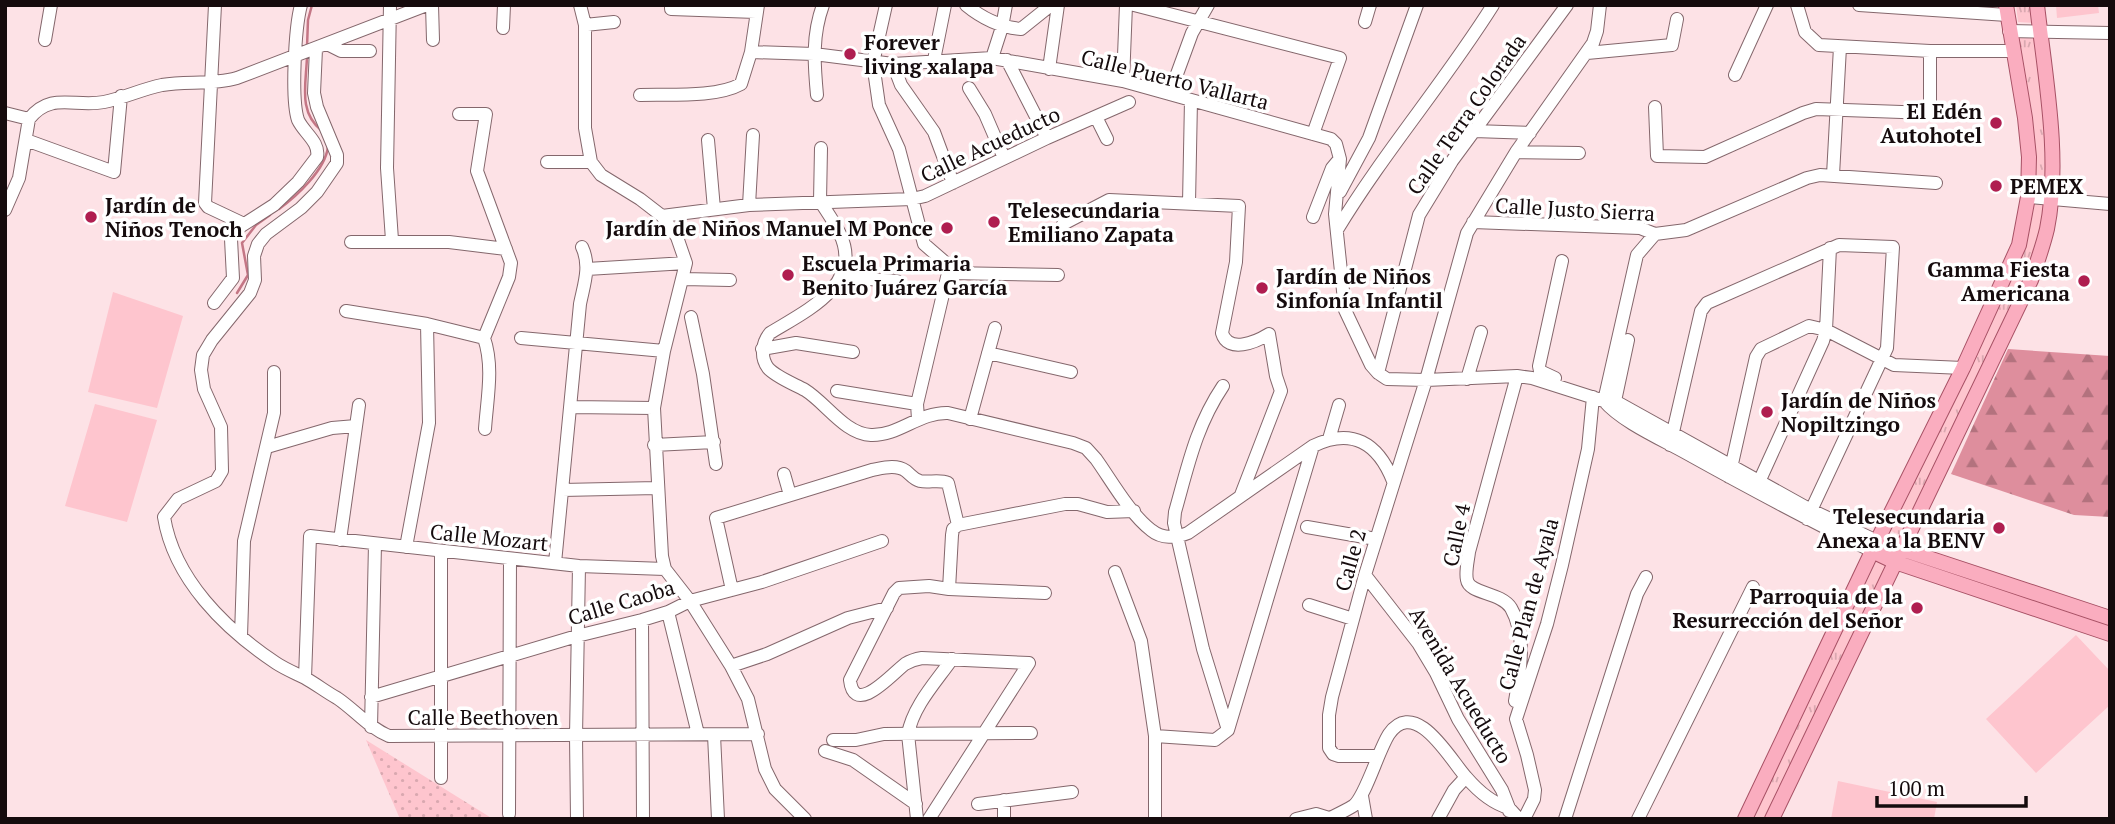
<svg xmlns="http://www.w3.org/2000/svg" width="2115" height="824" font-family="'PT Serif',serif">
  <style>
    .grass { fill: url(#grass-tufts) }
    .forest { fill: url(#forest-firs) }
    .park { fill: url(#park-dots) }
    .pitch { fill: #fec5ce }
    .lines { fill: none; stroke-linecap: round; stroke-linejoin: round }
    .stream { stroke: #c47685; stroke-width: 2.5 }
    .minor-casing { stroke: #84676c; stroke-width: 14 }
    .major-casing { stroke: #a75165; stroke-width: 16 }
    .minor { stroke: #fff; stroke-width: 12 }
    .major { stroke: #faadbf; stroke-width: 14 }
    .poi-dot { fill: #af1e50; stroke: #fff; stroke-width: 2.5 }
    .labels { text-anchor: middle; dominant-baseline: central; stroke-width: 7; stroke-linejoin: round; paint-order: stroke }
    .poi-label { font-size: 21px; font-weight: bold; fill: #150b0d; stroke: #fff; text-anchor: start }
    .street-label { font-size: 21px; fill: #150b0d; stroke: #fff }
  </style>
  <defs>
    <pattern id="grass-tufts" width="24" height="20" patternUnits="userSpaceOnUse" patternTransform="scale(1.75)"><rect width="24" height="20" fill="#fec5ce"/><path d="M3 7l-1-3M5 7V3M7 7l1-3M15 17l-1-3M17 17v-4M19 17l1-3" fill="none" stroke="#d9a8b0"/></pattern>
    <pattern id="forest-firs" width="22" height="20" patternUnits="userSpaceOnUse" patternTransform="scale(1.75)"><rect width="22" height="20" fill="#de8e9d"/><path d="M5 1l3.5 6h-7zM16 11l3.5 6h-7z" fill="#b3727e"/></pattern>
    <pattern id="park-dots" width="8" height="8" patternUnits="userSpaceOnUse" patternTransform="scale(1.75)"><rect width="8" height="8" fill="#fec5ce"/><path d="M2 2h.1M6 6h.1" fill="none" stroke="#d9a8b0" stroke-width="1.8" stroke-linecap="round"/></pattern>
  </defs>
  <rect width="100%" height="100%" fill="#fde2e6"/>
  <path class="grass" d="M2016 5H2034L2036 23 2018 22Z
    M2019 36H2037L2049 147 2046 192 2031 190V149Z
    M2031 202 2048 206 2033 257 1903 536 1891 531 2021 253Z
    M1878 558 1889 563 1769 819H1754L1782 755Z"/>
  <path class="forest" d="M2008 349 2110 356V517L2074 515 1951 474Z"/>
  <path class="park" d="M366 740 493 819H400Z"/>
  <path class="pitch" d="M2056 5H2098L2099 13 2057 18Z
    M113 292 183 316 157 408 88 392Z
    M95 404 157 420 127 522 65 506Z
    M2076 635 2110 671V705L2036 773 1986 719Z
    M1838 781 1937 802 1934 819H1831Z"/>
  <g class="lines">
    <path class="stream" d="M307 47 308 20 312 5
      M307 57C306 85 298 112 322 131
      M279 209C297 196 325 170 328 147
      M237 293 248 275 242 243 256 225 270 215"/>
    <g class="minor-casing">
      <path id="minor" d="M215 5 205 203 208 207 244 224
        M390 5 387 168 392 240
        M432 5 433 40
        M580 5 585 25V128L591 162 601 175 640 199 662 216 677 237 686 263 664 351 654 408 662 556 665 569 690 601 731 666 748 699 765 769 775 789 805 819
        M671 5V9L756 12
        M886 5 873 63 879 105 899 149 924 244 947 264 948 273 917 404 918 419
        M966 5C983 19 1000 27 1021 29L1051 5
        M1134 5 1340 58 1313 134
        M1797 5 1805 32 1819 45 1930 51H2012
        M1859 5 2007 15
        M1365 22 1370 5
        M585 25 614 22
        M503 28 504 5
        M2009 31 2110 33
        M45 40 51 5
        M327 44 341 51H370
        M316 49 314 93 317 107 337 155V163L317 192 301 208 266 234 258 244 254 256 255 280 250 293 212 340 203 355 201 370 204 389 221 427 222 471 216 481 178 499 164 517C174 579 225 629 276 663 285 669 295 673 305 678 316 684 326 692 337 698 355 710 369 728 389 736L758 734
        M751 52 814 54 893 64 992 58 1123 81 1331 139 1336 144 1340 159 1335 214 1345 310 1371 365 1378 373 1387 379 1426 380 1517 376 1532 378 1604 401H1615L1811 510 1877 541
        M1587 53 1672 45 1677 19
        M992 58 1002 27 1006 5
        M934 60 945 5
        M1007 60 1047 138
        M893 64 901 85 934 132 953 183
        M1049 69 1058 5
        M1735 75 1767 5
        M1123 81 1126 5
        M969 88 985 114 1004 158
        M1170 93 1192 33 1208 5
        M640 95C669 94 716 98 741 84L751 52 758 5
        M817 95C814 63 812 35 823 5
        M1655 107 1657 156 1705 157 1803 113 1816 109 1930 113V51
        M5 113 29 119
        M459 114H486L477 171 511 263 509 277 484 338C494 367 487 399 485 429
        M1096 117 1107 139
        M29 119C51 91 75 108 104 102 124 98 142 89 162 85 187 81 212 85 237 78L427 5
        M1474 131 1530 133
        M26 140 114 172 121 96
        M708 140 714 209
        M1516 152 1579 153
        M547 162H591
        M1833 175 1840 47
        M1340 192 1369 138 1417 5
        M2028 197 2110 204
        M820 201C827 212 835 223 840 234 864 285 804 312 770 333 762 343 760 357 768 368 776 377 794 384 805 390 826 403 845 434 871 435 899 436 919 412 948 413L1073 443 1086 448 1096 459C1111 480 1130 514 1151 530 1162 539 1176 538 1188 533L1313 446C1352 427 1378 443 1393 481
        M820 201 821 148
        M1189 203 1191 100
        M749 205 753 135
        M5 210 19 178 29 119
        M662 216 749 205 912 199 925 196 1047 138 1129 102
        M1313 217 1332 168 1337 162
        M1473 222 1640 228 1655 234 1686 230 1807 178 1820 175 1936 183
        M1063 224 1109 200 1239 206 1236 262 1222 333C1228 354 1256 342 1269 334L1276 376 1281 391 1241 495
        M1337 230C1384 152 1444 83 1493 5
        M351 242H449L506 249
        M587 269 686 263
        M948 273 1058 275
        M840 277 897 281
        M683 279 730 280
        M214 303 233 278 231 239 235 230 274 205 298 182 317 157C320 142 304 133 298 120 291 99 295 27 301 5
        M346 311 427 324 484 338
        M691 317 703 374 716 464
        M521 338 664 351
        M762 349 796 343 853 352
        M988 353 1071 372
        M1378 373 1419 215 1452 161 1567 5
        M1555 378 1540 371 1539 366 1562 261
        M1467 379 1481 332
        M1223 386C1196 426 1188 466 1175 512L1174 523 1203 649 1228 730
        M837 391 917 404
        M1604 401C1622 422 1661 439 1686 453 1747 487 1809 520 1872 551
        M1604 401 1637 255 1655 234
        M1615 401 1628 340
        M570 407 654 408
        M970 419 995 328
        M1329 439 1339 405
        M654 445 714 442
        M1670 445 1701 311 1707 303 1839 245 1893 247 1887 348 1807 519
        M267 447 332 428 356 426
        M784 474 790 495
        M1729 477 1756 357 1761 349 1809 326 1826 330 1894 365 1963 368
        M1759 482 1823 341 1826 330 1830 248
        M562 490 657 488
        M1307 527 1376 539
        M340 540 359 405
        M406 547 429 423 427 324
        M555 563 580 304C584 284 591 266 582 247
        M1115 572 1141 641 1155 736V819
        M1365 575 1418 643 1436 673 1458 719 1502 790 1509 808 1519 819
        M949 589 952 535 953 529 958 525 1065 504H1078L1107 512 1134 511
        M732 590 716 518 872 470C883 468 896 464 906 471 911 475 913 479 920 481 929 483 939 479 948 483L958 525
        M1309 605 1353 619
        M668 612 698 734
        M642 620 643 819
        M241 636 244 541 274 413V372
        M731 666 767 654 848 618 887 608
        M305 678 310 536 579 566 665 569
        M371 697 577 636 642 620 668 612 690 601 762 582 882 541
        M1515 701C1520 672 1527 636 1511 608 1501 592 1469 594 1467 580 1465 572 1468 561 1469 552L1517 376
        M371 727 375 544
        M1228 730 1313 446
        M714 735 718 819
        M1155 736 1215 740 1228 730
        M833 740H856L884 734 1031 733
        M825 751 853 760 916 804
        M1377 756H1339L1333 754 1329 748V715L1332 697 1365 575 1426 380 1467 233 1516 152 1593 43 1597 31 1600 5
        M441 778V552
        M1362 796 1366 819
        M1004 800V819
        M978 804 1072 792
        M509 814 510 559
        M577 819 576 736 579 566
        M917 819 908 734C913 706 936 682 952 659
        M929 819 1029 663 922 658C916 659 910 661 905 664 893 673 854 718 850 680L894 593 899 588 929 586 949 589 1045 593
        M1296 819 1316 814 1329 818
        M1328 819C1336 815 1345 811 1353 806 1365 798 1378 751 1389 734 1416 696 1451 761 1466 777 1478 791 1491 803 1509 808V811
        M1438 819 1454 790 1466 777
        M1524 819 1534 799 1535 790 1527 755 1516 719 1547 624 1562 565 1588 449 1593 397
        M1565 819 1637 594 1646 577
        M1638 819 1753 587"/>
    </g>
    <g class="major-casing">
      <path id="major" d="M1877 541 2110 618
        M1872 551 1895 562 2110 634
        M1745 819 1877 541 1963 368 2019 245 2028 197 2029 157 2025 118 2006 5
        M1772 819 2031 280C2037 263 2043 246 2047 229 2061 159 2045 76 2037 5"/>
    </g>
    <use href="#minor" class="minor"/>
    <use href="#major" class="major"/>
  </g>
  <g class="poi-dot">
    <circle cx="850" cy="54" r="7"/>
    <circle cx="1996" cy="123" r="7"/>
    <circle cx="1996" cy="186" r="7"/>
    <circle cx="91" cy="217" r="7"/>
    <circle cx="994" cy="222" r="7"/>
    <circle cx="947" cy="228" r="7"/>
    <circle cx="788" cy="275" r="7"/>
    <circle cx="2084" cy="281" r="7"/>
    <circle cx="1262" cy="288" r="7"/>
    <circle cx="1767" cy="412" r="7"/>
    <circle cx="1999" cy="528" r="7"/>
    <circle cx="1917" cy="608" r="7"/>
  </g>
  <g class="labels">
    <g class="poi-label">
      <text x="864" y="42">Forever<tspan x="864" dy="24">living xalapa</tspan></text>
      <text x="1982" y="111" text-anchor="end">El Edén<tspan x="1982" dy="24">Autohotel</tspan></text>
      <text x="2010" y="186">PEMEX</text>
      <text x="105" y="205">Jardín de<tspan x="105" dy="24">Niños Tenoch</tspan></text>
      <text x="1008" y="210">Telesecundaria<tspan x="1008" dy="24">Emiliano Zapata</tspan></text>
      <text x="933" y="228" text-anchor="end">Jardín de Niños Manuel M Ponce</text>
      <text x="802" y="263">Escuela Primaria<tspan x="802" dy="24">Benito Juárez García</tspan></text>
      <text x="2070" y="269" text-anchor="end">Gamma Fiesta<tspan x="2070" dy="24">Americana</tspan></text>
      <text x="1276" y="276">Jardín de Niños<tspan x="1276" dy="24">Sinfonía Infantil</tspan></text>
      <text x="1781" y="400">Jardín de Niños<tspan x="1781" dy="24">Nopiltzingo</tspan></text>
      <text x="1985" y="516" text-anchor="end">Telesecundaria<tspan x="1985" dy="24">Anexa a la BENV</tspan></text>
      <text x="1903" y="596" text-anchor="end">Parroquia de la<tspan x="1903" dy="24">Resurrección del Señor</tspan></text>
    </g>
    <g class="street-label">
      <text transform="translate(1175 79) rotate(14)">Calle Puerto Vallarta</text>
      <text transform="translate(1466 114) rotate(-55)">Calle Terra Colorada</text>
      <text transform="translate(990 144) rotate(-25)">Calle Acueducto</text>
      <text transform="translate(1575 209) rotate(3)">Calle Justo Sierra</text>
      <text transform="translate(1456 535) rotate(-78)">Calle 4</text>
      <text transform="translate(489 537) rotate(6)">Calle Mozart</text>
      <text transform="translate(1350 560) rotate(-74)">Calle 2</text>
      <text transform="translate(621 602) rotate(-17)">Calle Caoba</text>
      <text transform="translate(1528 604) rotate(-75)">Calle Plan de Ayala</text>
      <text transform="translate(1461 685) rotate(59)">Avenida Acueducto</text>
      <text x="483" y="717">Calle Beethoven</text>
    </g>
  </g>
  <rect width="2115" height="824" fill="none" stroke="#150b0d" stroke-width="14"/>
  <path d="M1877 796v10h149v-10" fill="none" stroke="#150b0d" stroke-width="3.5"/>
  <text x="1888" y="796" font-size="21" fill="#150b0d" stroke="#ffffff" stroke-width="5" paint-order="stroke">100 m</text>
</svg>
